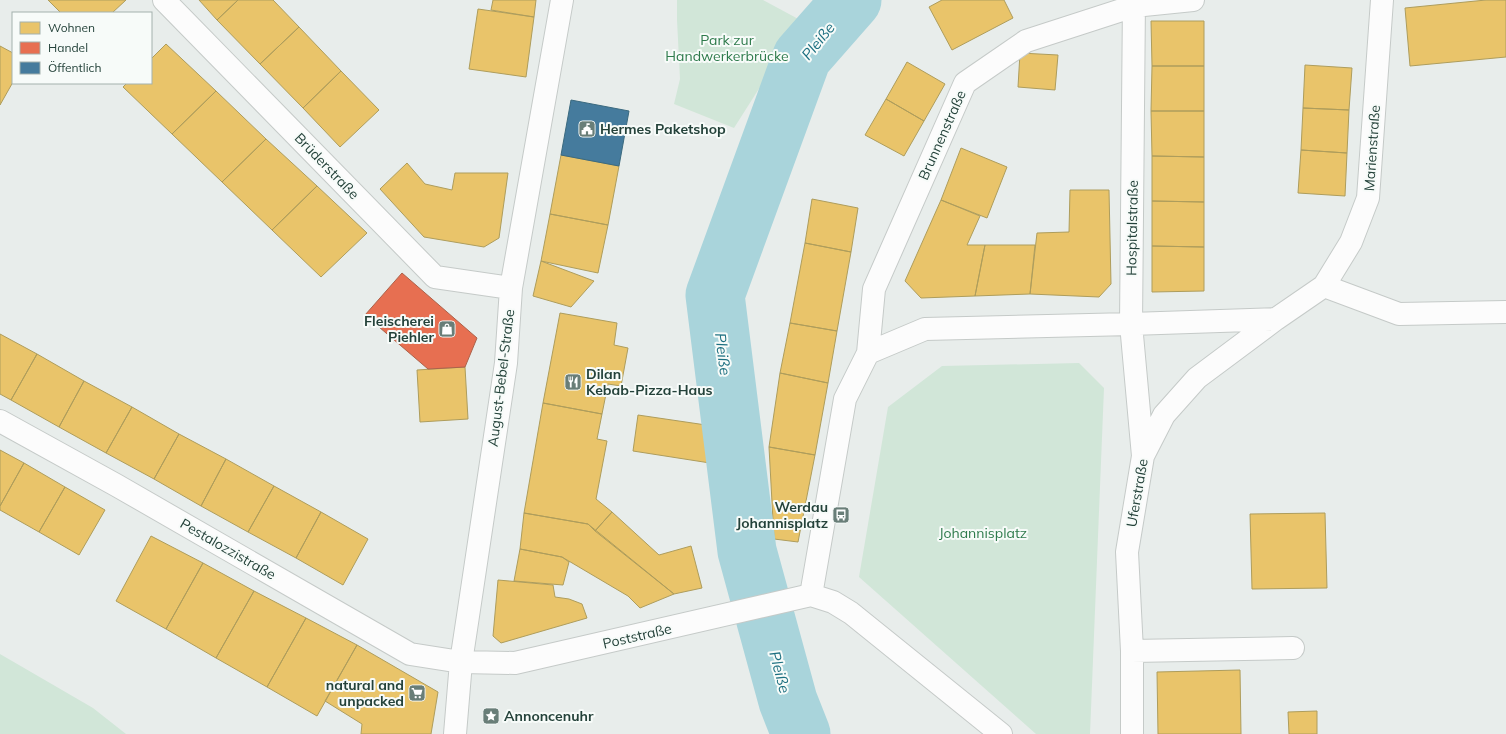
<svg xmlns="http://www.w3.org/2000/svg" width="1506" height="734" font-family="Mulish,sans-serif">
  <style>
    .green { fill: #d1e6d8 }
    .homes { fill: #e9c46a; stroke: #ae9d5c }
    .shops { fill: #e76f51; stroke: #ac624a }
    .public { fill: #457b9d; stroke: #3b6a7f }
    .lines { fill: none; stroke-linecap: round; stroke-linejoin: round }
    .river { stroke: #a9d4db; stroke-width: 59 }
    .minor-casing { stroke: #c5cac8; stroke-width: 24 }
    .minor { stroke: #fcfcfc; stroke-width: 22 }
    .labels { text-anchor: middle; dominant-baseline: central; stroke-width: 4; stroke-linejoin: round; paint-order: stroke }
    .park-label { font-size: 14px; fill: #2d7a4b; stroke: #f7fbf9 }
    .poi-label { font-size: 14px; font-weight: bold; fill: #24423a; stroke: #f7fbf9; text-anchor: start }
    .street-label { font-size: 14px; fill: #24423a; stroke: #f7fbf9 }
    .water-label { font-size: 15px; font-style: italic; fill: #1c6f80; stroke: #f7fbf9 }
  </style>
  <rect width="100%" height="100%" fill="#e8edeb"/>
  <path class="green" d="M677 0H763L802 21 734 128 674 104 680 79 677 20Z
    M1079 363 1104 388 1090 734H1036L859 577 888 407 942 366Z
    M0 654 93 708 126 734H0Z"/>
  <path class="homes" d="M48 0H126L112 13H61Z
    M199 0H238L217 20Z
    M238 0H273L299 27 260 64 217 20Z
    M493 0H536L534 17 491 10Z
    M942 0H1004L1013 18 952 50 929 7Z
    M1486 0H1506V57L1410 66 1405 8Z
    M478 9 534 17 526 77 469 69Z
    M1151 21H1204V66H1152Z
    M299 27 341 71 303 108 260 64Z
    M166 44 216 91 172 134 123 87 127 83H151V59Z
    M0 46 13 53V82L0 105Z
    M1020 53 1058 55 1055 90 1018 87Z
    M907 62 945 84 924 121 886 99Z
    M1305 65 1352 68 1349 110 1303 108Z
    M1152 66H1204V111H1151Z
    M341 71 379 110 340 147 303 108Z
    M216 91 266 139 222 182 172 134Z
    M886 99 924 121 904 156 865 135Z
    M1303 108 1349 110 1347 153 1301 150Z
    M1151 111H1204V157L1152 156Z
    M266 139 317 186 272 230 222 182Z
    M961 148 1007 167 987 218 941 200Z
    M1301 150 1347 153 1345 196 1298 193Z
    M561 155 619 166 608 225 550 214Z
    M1152 156 1204 157V202L1152 201Z
    M407 163 425 184 452 190 455 173H508L499 238 484 247 424 237 380 189Z
    M317 186 367 233 321 277 272 230Z
    M1070 190H1109L1111 284 1099 297 1030 294 1037 233 1069 232Z
    M812 199 858 208 851 252 805 243Z
    M941 200 980 216 967 245H985L975 296 921 298 905 281Z
    M1152 201 1204 202V247L1152 246Z
    M550 214 608 225 598 273 541 261Z
    M805 243 851 252 837 331 790 323Z
    M985 245H1035L1030 294 975 296Z
    M1152 246 1204 247V291L1152 292Z
    M541 261 594 281 571 307 533 296Z
    M560 313 617 323 614 345 628 348 621 386 608 384 602 414 543 403Z
    M790 323 837 331 828 383 780 373Z
    M0 334 37 354 11 400 0 394Z
    M37 354 84 381 59 427 11 400Z
    M465 367 468 419 420 422 417 370Z
    M780 373 828 383 815 455 769 447Z
    M84 381 132 407 106 453 59 427Z
    M543 403 602 414 597 439 607 441 596 499 612 512 595 531 588 524 524 513Z
    M132 407 179 434 154 479 106 453Z
    M638 415 706 425 710 463 633 451Z
    M179 434 226 459 201 506 154 479Z
    M769 447 815 455 798 542 774 539Z
    M0 450 24 463 0 506Z
    M226 459 274 486 248 532 201 506Z
    M24 463 65 487 39 532 0 510V506Z
    M274 486 321 512 296 558 248 532Z
    M65 487 105 510 79 555 39 532Z
    M321 512 368 539 343 585 296 558Z
    M612 512 659 555 691 546 702 588 674 594 595 531Z
    M524 513 588 524 674 594 640 608 628 596 562 557 520 549Z
    M1325 513 1327 588 1252 589 1250 514Z
    M151 536 203 563 166 629 116 601Z
    M520 549 562 557 569 562 563 585 514 581Z
    M203 563 254 591 216 658 166 629Z
    M498 580 553 585 555 597 569 599 582 604 587 618 501 643 493 636Z
    M254 591 306 618 267 687 216 658Z
    M306 618 357 645 317 716 267 687Z
    M357 645 438 692 431 734H361L362 724 325 701Z
    M1240 670 1241 734H1158L1157 672Z
    M1317 711V734H1289L1288 712Z"/>
  <path class="shops" d="M402 273 477 338 465 367 428 369 365 315Z"/>
  <path class="public" d="M571 100 629 111 619 166 561 155Z"/>
  <g class="lines">
    <path class="river" d="M801 734 788 701 747 551 715 295 802 57 852 0"/>
    <g class="minor-casing">
      <path id="minor" d="M164 0 435 277 511 288
        M1134 0 1131 324 1143 456
        M1324 286 1399 314 1506 312
        M868 353 874 289 965 83 1026 41 1134 6 1193 0
        M0 421 116 485 410 654 461 662 515 663 811 595 833 602 851 613 1001 734
        M811 595 845 399 868 353 925 329 1131 324 1276 319
        M1132 651 1293 648
        M455 734 461 662 468 616 506 363 511 288 562 0
        M1132 734V651L1127 552 1143 456 1164 415 1197 378 1276 319 1324 286 1351 242 1368 198 1382 0"/>
    </g>
    <use href="#minor" class="minor"/>
  </g>
  <defs>
    <g id="civic-square" transform="scale(0.9)"><rect x="-9" y="-9" width="18" height="18" rx="4" fill="#697e78" stroke="#f7fbf9"/><path d="M-.6-6.5H3V-4.5H.6V-3L4-1V1h2V6H-6V1h2V-1L-.6-3ZM-1.2 2.5V6h2.4V2.5Z" fill="#fff"/></g>
    <g id="shop-square" transform="scale(0.9)"><rect x="-9" y="-9" width="18" height="18" rx="4" fill="#697e78" stroke="#f7fbf9"/><path d="M-5-2.5h2.3a2.7 3.5 0 0 1 5.4 0H5L5.5 6h-11ZM-1.5-2.5h3a1.5 2.3 0 0 0-3 0Z" fill="#fff"/></g>
    <g id="restaurant-square" transform="scale(0.9)"><rect x="-9" y="-9" width="18" height="18" rx="4" fill="#697e78" stroke="#f7fbf9"/><path d="M-5-6h1v4h1v-4h1v4h1v-4h1v5L-1.5 .5V6h-2V.5L-5-1ZM5-6V6H3V1.5H1.5Q1.5-4 5-6Z" fill="#fff"/></g>
    <g id="bus-square" transform="scale(0.9)"><rect x="-9" y="-9" width="18" height="18" rx="4" fill="#697e78" stroke="#f7fbf9"/><path d="M-5-6H5V4H4V6H2V4H-2V6H-4V4H-5ZM-3.5-4V0h7V-4ZM-3.5 1.2v1.5H-2V1.2ZM2 1.2v1.5H3.5V1.2Z" fill="#fff"/></g>
    <g id="supermarket-square" transform="scale(0.9)"><rect x="-9" y="-9" width="18" height="18" rx="4" fill="#697e78" stroke="#f7fbf9"/><path d="M-6-5.5h2.5l.6 2H6L4.5 2H-2.5L-4.4-4H-6ZM-1.5 3.2a1.3 1.3 0 1 0 .1 0ZM3 3.2a1.3 1.3 0 1 0 .1 0Z" fill="#fff"/></g>
    <g id="sight-square" transform="scale(0.9)"><rect x="-9" y="-9" width="18" height="18" rx="4" fill="#697e78" stroke="#f7fbf9"/><path d="M0-6L1.8-2.2L6-1.7L2.9 1.2L3.7 5.4L0 3.3L-3.7 5.4L-2.9 1.2L-6-1.7L-1.8-2.2Z" fill="#fff"/></g>
  </defs>
  <g fill-rule="evenodd">
    <use href="#civic-square" x="587" y="129"/>
    <use href="#shop-square" x="447" y="329"/>
    <use href="#restaurant-square" x="573" y="382"/>
    <use href="#bus-square" x="841" y="515"/>
    <use href="#supermarket-square" x="417" y="693"/>
    <use href="#sight-square" x="491" y="716"/>
  </g>
  <g class="labels">
    <g class="park-label">
      <text x="727" y="40">Park zur<tspan x="727" dy="16">Handwerkerbrücke</tspan></text>
      <text x="983" y="533">Johannisplatz</text>
    </g>
    <g class="poi-label">
      <text x="600" y="129">Hermes Paketshop</text>
      <text x="434" y="321" text-anchor="end">Fleischerei<tspan x="434" dy="16">Piehler</tspan></text>
      <text x="586" y="374">Dilan<tspan x="586" dy="16">Kebab-Pizza-Haus</tspan></text>
      <text x="828" y="507" text-anchor="end">Werdau<tspan x="828" dy="16">Johannisplatz</tspan></text>
      <text x="404" y="685" text-anchor="end">natural and<tspan x="404" dy="16">unpacked</tspan></text>
      <text x="504" y="716">Annoncenuhr</text>
    </g>
    <g class="street-label">
      <text transform="translate(942 135) rotate(-66)">Brunnenstraße</text>
      <text transform="translate(1372 148) rotate(-86)">Marienstraße</text>
      <text transform="translate(327 166) rotate(46)">Brüderstraße</text>
      <text transform="translate(1132 228) rotate(-89)">Hospitalstraße</text>
      <text transform="translate(501 378) rotate(-83)">August-Bebel-Straße</text>
      <text transform="translate(1137 493) rotate(-80)">Uferstraße</text>
      <text transform="translate(228 549) rotate(30)">Pestalozzistraße</text>
      <text transform="translate(637 636) rotate(-13)">Poststraße</text>
    </g>
    <g class="water-label">
      <text transform="translate(818 41) rotate(-51)">Pleiße</text>
      <text transform="translate(723 354) rotate(83)">Pleiße</text>
      <text transform="translate(780 672) rotate(75)">Pleiße</text>
    </g>
  </g>
  <rect x="12" y="12" width="140" height="72" fill="#f7fbf9" stroke="#a3b1ad"/>
  <rect x="20" y="22" width="20" height="12" fill="#e9c46a" stroke="#a3b1ad"/>
  <text x="48" y="32" font-size="12" fill="#24423a">Wohnen</text>
  <rect x="20" y="42" width="20" height="12" fill="#e76f51" stroke="#a3b1ad"/>
  <text x="48" y="52" font-size="12" fill="#24423a">Handel</text>
  <rect x="20" y="62" width="20" height="12" fill="#457b9d" stroke="#a3b1ad"/>
  <text x="48" y="72" font-size="12" fill="#24423a">Öffentlich</text>
</svg>
